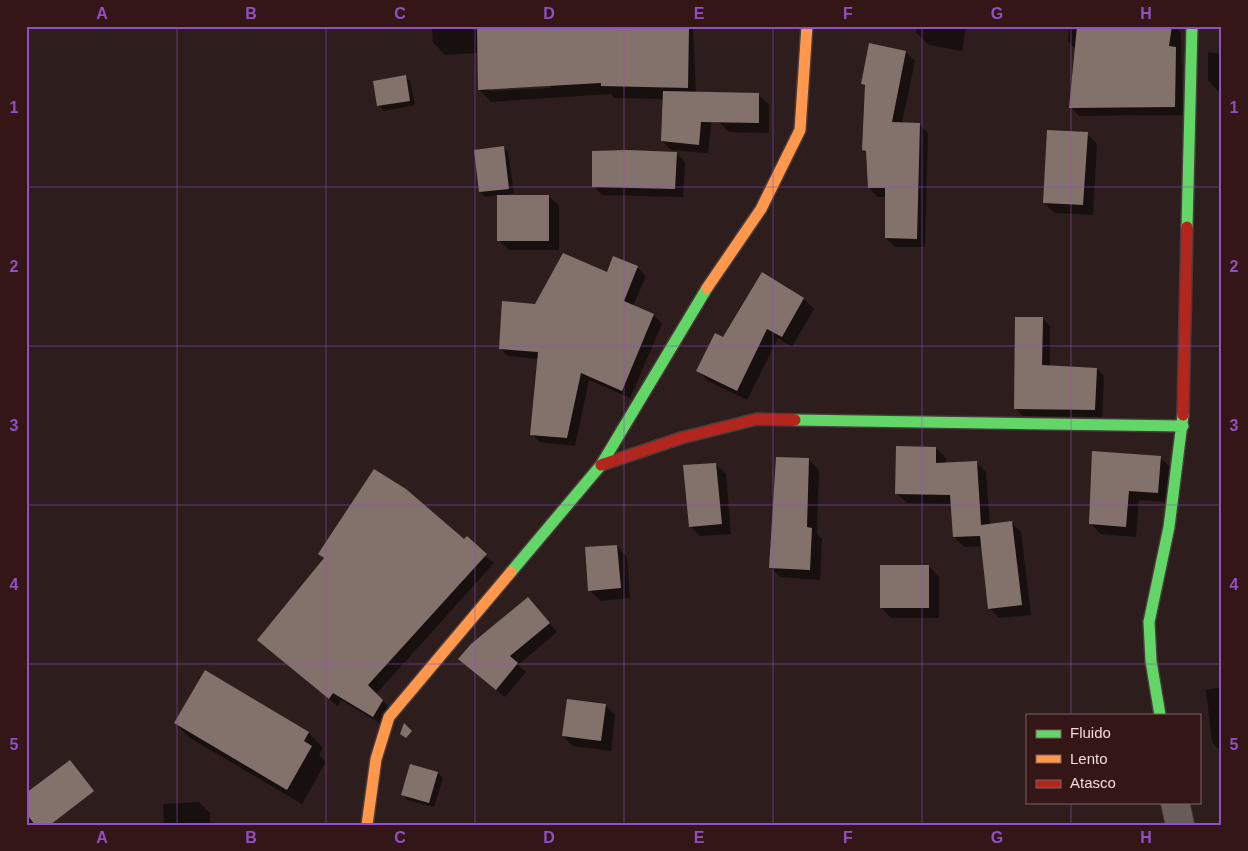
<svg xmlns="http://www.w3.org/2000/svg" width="1248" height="851" font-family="Helvetica,sans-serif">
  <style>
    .shadow { fill: #0007; fill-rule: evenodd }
    .building { fill: #83726c }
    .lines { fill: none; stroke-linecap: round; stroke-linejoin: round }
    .street-casing { stroke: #483b3b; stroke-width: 30 }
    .fast-casing { stroke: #483b3b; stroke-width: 14 }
    .slow-casing { stroke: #483b3b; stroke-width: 14 }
    .jam-casing { stroke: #483b3b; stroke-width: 14 }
    .street { stroke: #685b5b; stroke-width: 28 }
    .fast { stroke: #63d668; stroke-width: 11 }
    .slow { stroke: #ff974d; stroke-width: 11 }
    .jam { stroke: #b3261e; stroke-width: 11 }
    .grid { fill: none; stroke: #924fc4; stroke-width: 1; stroke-opacity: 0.55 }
    .neatline { fill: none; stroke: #924fc4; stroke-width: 2 }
    .grid-label { font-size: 16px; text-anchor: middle; font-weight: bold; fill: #924fc4 }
  </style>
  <rect width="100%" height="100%" fill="#2d1d1d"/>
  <path class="shadow" d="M432 26H693L696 98 713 108 708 153 671 150 662 141 664 99 614 98 611 94 491 102 479 89 478 53 445 55 433 42ZM551 85V88L489 91V88Z
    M917 26H966L962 51 929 45 916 33Z
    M1069 26H1174L1181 33 1183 115 1079 116 1071 107 1076 50 1068 41Z
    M870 44 906 52 915 61 902 123 919 124 928 133 925 247H895L886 238V197H878L869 188 868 154 864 150 867 88 862 84Z
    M1208 52 1222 54V91H1218L1208 80Z
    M405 76 410 81 415 105 384 111 379 106Z
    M758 94 769 105V133L729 132 719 122Z
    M1087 134 1097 144 1093 215 1055 213 1044 203Z
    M503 147 508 152 514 193 503 196H549L559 206V250H509L499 240V195L485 197 480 192Z
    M676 153 685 162 683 197 602 195 594 186Z
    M614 258 637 267 646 276 633 306 654 315 662 324 630 398 589 380 575 446 540 442 532 434 538 359 508 356 500 348 536 305 607 273Z
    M762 274 804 299 814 309 792 347 778 338 747 400 708 381 698 371 723 339Z
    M1043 319 1050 326V367L1097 369 1104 376 1102 417 1023 416 1015 408Z
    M936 448 946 458V463L976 462 986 472 990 525 1012 523 1021 532 1031 615 999 618 989 608 982 546 964 547 954 537 952 504 907 503 897 494Z
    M1160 457 1171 468 1168 502 1139 500 1136 537 1101 534 1091 524Z
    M809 460 819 470 817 534 822 539 820 580 780 577 770 567Z
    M715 464 726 474 731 534 700 536 690 526Z
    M464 541 494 563 376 694 390 709 381 724 341 700 338 706 258 640 324 559 319 554Z
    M617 546 627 557 630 598 600 601 590 590Z
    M929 566 939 577V618H891L881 607Z
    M536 607 557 632 518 665 526 672 505 697 468 667Z
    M205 672 309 733 323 748 319 755 326 762 302 804 190 738 175 723Z
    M1222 687V748L1218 749 1212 742 1206 690Z
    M605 705 615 715 611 751 573 746 563 736Z
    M438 773 443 778 434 807 407 800 403 795Z
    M26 795 35 804 34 825H26Z
    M199 802 210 813V825H164L163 804Z"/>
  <path class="building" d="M477 26H689L688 88 601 86V83L478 90Z
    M1077 26H1172L1169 46 1176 47 1175 107 1069 108Z
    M869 43 906 51 892 122 920 123 917 239 885 238V188H868L866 151 862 150 865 85 861 84Z
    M406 75 410 101 377 106 373 81Z
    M663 91 759 93V123L701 122 699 145 661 141Z
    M1047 130 1088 132 1083 205 1043 203Z
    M504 146 509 189 479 192 474 150Z
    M627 150 677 152 675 189 592 187V151Z
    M497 195H549V241H497Z
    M563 253 607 272 613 256 638 266 624 301 654 314 622 391 581 373 567 438 530 435 538 352 499 349 502 301 535 304Z
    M762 272 804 298 782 337 767 329 737 391 696 371 715 333 723 337Z
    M1015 317H1043L1042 365 1097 368 1095 410 1014 409Z
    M896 446 936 447V463L977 461 981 525 1012 521 1022 605 988 609 980 536 953 537 950 495 895 494Z
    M1092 451 1161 456 1158 493 1129 491 1126 527 1089 524Z
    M776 457 809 458 807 527 812 528 810 570 769 568Z
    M716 463 722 524 689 527 683 465Z
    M374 469 406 489 464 539 467 536 487 554 368 685 383 700 373 717 333 693 329 699 257 640 324 558 318 554Z
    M617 545 621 588 588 591 585 547Z
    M880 565H929V608H880Z
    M528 597 550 623 510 656 518 663 496 690 458 659 471 644Z
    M205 670 309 732 304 741 312 746 287 790 174 723Z
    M567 699 606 704 601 741 562 736Z
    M404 723 412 731 406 738 400 734Z
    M70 760 94 791 50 825H35L26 813V793Z
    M410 764 438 772 429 803 401 795Z"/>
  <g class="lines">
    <g class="street-casing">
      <path id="street" d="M1175 802 1180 825"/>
    </g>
    <g class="fast-casing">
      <path id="fast" d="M1187 227 1192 26
        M795 420 1183 426
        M511 572 601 465 707 288
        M1160 715 1151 661 1149 622 1169 527 1183 415"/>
    </g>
    <g class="slow-casing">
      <path id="slow" d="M707 288 761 209 800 130 807 26
        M367 825 376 759 389 717 511 572"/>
    </g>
    <g class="jam-casing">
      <path id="jam" d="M1183 415 1187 227
        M601 465 681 438 757 419 795 420"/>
    </g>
    <use href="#street" class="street"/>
    <use href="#fast" class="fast"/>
    <use href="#slow" class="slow"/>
    <use href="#jam" class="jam"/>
  </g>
  <path class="grid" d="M177 26V825M326 26V825M475 26V825M624 26V825M773 26V825M922 26V825M1071 26V715M26 187H1222M26 346H1222M26 505H1222M26 664H1222M1071 802V825"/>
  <rect width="1248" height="851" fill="none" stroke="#341616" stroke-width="55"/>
  <rect x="1026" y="714" width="175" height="90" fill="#341616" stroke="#7f6564"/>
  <rect x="1036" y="730" width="25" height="8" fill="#63d668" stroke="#7f6564"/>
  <text x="1070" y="738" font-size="15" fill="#f0dbd9">Fluido</text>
  <rect x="1036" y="755" width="25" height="8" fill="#ff974d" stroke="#7f6564"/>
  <text x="1070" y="764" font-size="15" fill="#f0dbd9">Lento</text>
  <rect x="1036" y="780" width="25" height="8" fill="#b3261e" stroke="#7f6564"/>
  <text x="1070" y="788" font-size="15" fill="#f0dbd9">Atasco</text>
  <rect x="28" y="28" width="1192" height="796" class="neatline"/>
  <g class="grid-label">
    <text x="102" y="19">A</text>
    <text x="251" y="19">B</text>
    <text x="400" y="19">C</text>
    <text x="549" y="19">D</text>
    <text x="699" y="19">E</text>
    <text x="848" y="19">F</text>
    <text x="997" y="19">G</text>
    <text x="1146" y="19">H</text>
    <text x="14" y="113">1</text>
    <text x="1234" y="113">1</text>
    <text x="14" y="272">2</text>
    <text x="1234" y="272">2</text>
    <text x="14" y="431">3</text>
    <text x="1234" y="431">3</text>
    <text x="14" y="590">4</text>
    <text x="1234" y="590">4</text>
    <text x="14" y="750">5</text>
    <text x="1234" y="750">5</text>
    <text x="102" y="843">A</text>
    <text x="251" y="843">B</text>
    <text x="400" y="843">C</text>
    <text x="549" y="843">D</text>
    <text x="699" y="843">E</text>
    <text x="848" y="843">F</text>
    <text x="997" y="843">G</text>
    <text x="1146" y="843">H</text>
  </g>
</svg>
